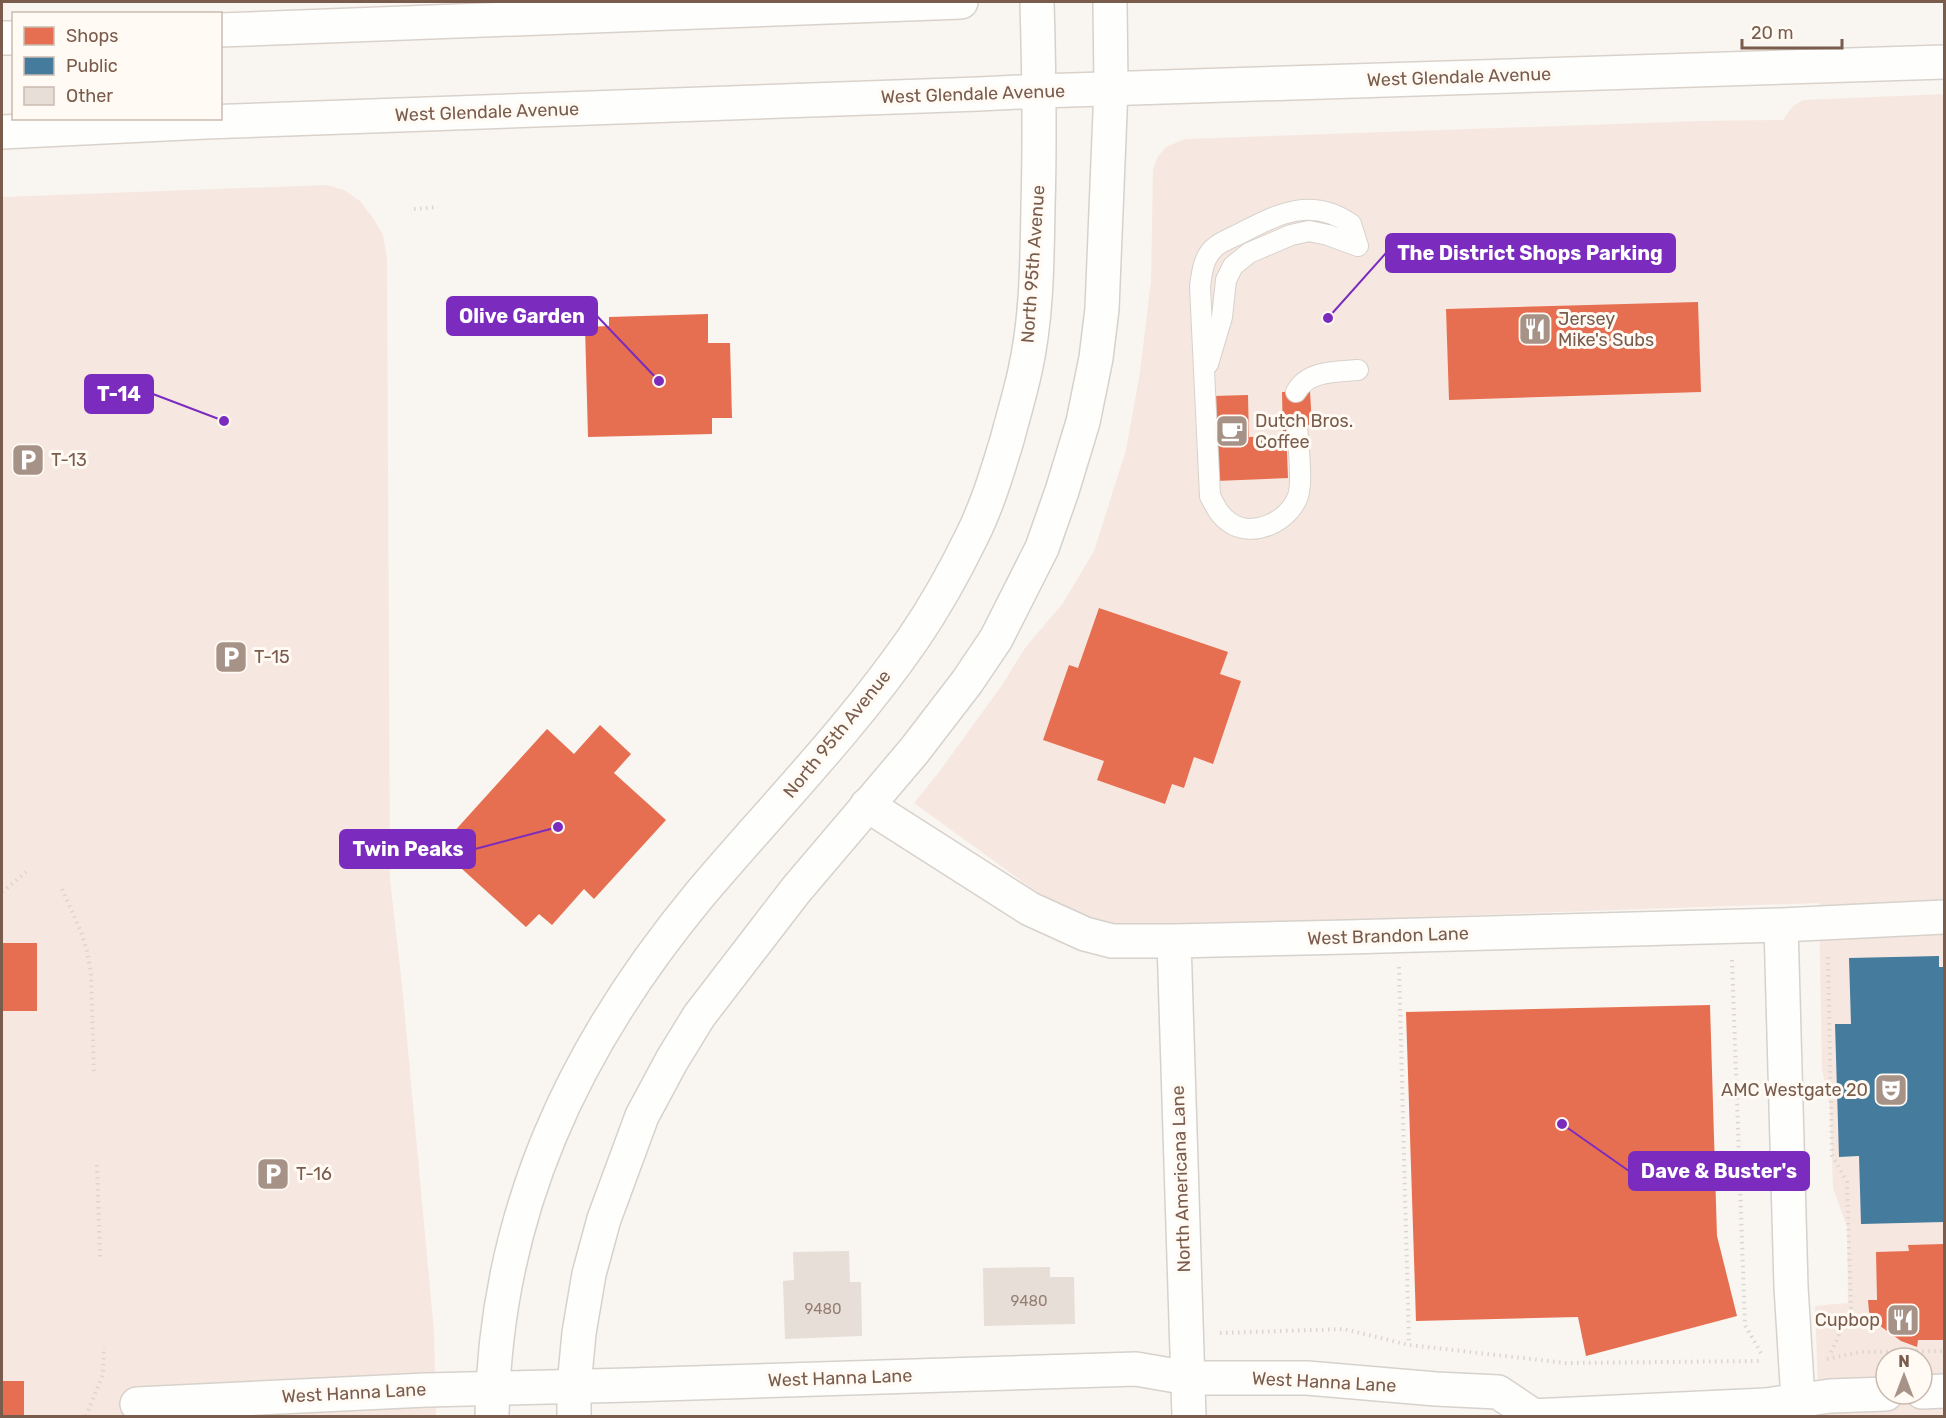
<svg xmlns="http://www.w3.org/2000/svg" width="1946" height="1418" font-family="Rubik,sans-serif">
  <style>
    .commercial { fill: #f6e8e1; fill-rule: evenodd }
    .shops { fill: #e76f51 }
    .public { fill: #457b9d }
    .building { fill: #e6ded7 }
    .lines { fill: none; stroke-linecap: round; stroke-linejoin: round }
    .service-casing { stroke: #d7d1cb; stroke-width: 22 }
    .minor-casing { stroke: #d7d1cb; stroke-width: 36 }
    .tertiary-casing { stroke: #d7d1cb; stroke-width: 36 }
    .secondary-casing { stroke: #d9d2cb; stroke-width: 36 }
    .path { stroke: #dcd5d0; stroke-width: 4; stroke-dasharray: 1.5 4.5; stroke-linecap: butt }
    .service { stroke: #fefefd; stroke-width: 20 }
    .minor { stroke: #fefefd; stroke-width: 33 }
    .tertiary { stroke: #fefefd; stroke-width: 33 }
    .secondary { stroke: #fefefd; stroke-width: 33 }
    .labels { text-anchor: middle; dominant-baseline: central; stroke-width: 6; stroke-linejoin: round; paint-order: stroke }
    .number-label { font-size: 15px; fill: #977e72 }
    .street-label { font-size: 18px; fill: #7a5c4d; stroke: #fffaf3 }
    .poi-label { font-size: 18px; fill: #7a5c4d; stroke: #fffaf3; text-anchor: start }
    .leader { fill: none; stroke: #7b2cbf; stroke-width: 2 }
    .callout-dot { fill: #7b2cbf; stroke: #fffaf3; stroke-width: 2 }
    .callout { fill: #7b2cbf; stroke: #7b2cbf; stroke-width: 2 }
    .callout-label { font-size: 20px; text-anchor: middle; font-weight: bold; fill: #fff }
  </style>
  <rect width="100%" height="100%" fill="#f9f5f0"/>
  <path class="commercial" d="M1944 94V1416H1819L1815 1306 1848 1303 1847 1227 1833 1188 1830 1106 1822 1070 1819 903 1130 927 1084 918 1038 893 914 803 939 772 1002 685 1025 648 1063 603 1094 551 1126 450 1140 372 1151 280 1153 169 1158 156 1166 147 1185 139 1699 121 1783 120 1792 107 1803 100ZM1886 1358H1922V1394H1886Z
    M327 185 344 190 360 201 373 218 383 235 387 259 390 880 402 985 434 1332 436 1416H2V197Z"/>
  <path class="shops" d="M1698 302 1701 392 1449 400 1446 309Z
    M708 314V343H730L732 418H712V434L588 437 585 327 609 326V317Z
    M1310 391 1312 425 1286 426 1288 478 1216 481 1213 396 1248 395 1249 437 1283 436 1282 392Z
    M1099 608 1228 652 1220 674 1241 681 1213 764 1194 757 1184 788 1172 784 1165 804 1097 780 1104 761 1043 740 1069 665 1078 668Z
    M600 725 631 754 614 773 666 820 594 899 584 889 552 925 539 914 526 927 451 859 463 846 451 835 547 729 574 754Z
    M2 943H37V1011H2Z
    M1710 1005 1717 1236 1737 1316 1586 1356 1578 1317 1416 1321 1406 1012Z
    M1944 1244V1340H1918L1917 1347 1901 1341 1876 1323 1869 1312 1868 1300H1877L1876 1252 1909 1251 1908 1245Z
    M2 1381H24V1416H2Z"/>
  <path class="public" d="M1939 956V967H1944V1222L1861 1224 1859 1156 1839 1157 1835 1024H1851L1849 958Z"/>
  <path class="building" d="M849 1251 850 1282H861L862 1336 785 1339 783 1281 794 1280 793 1252Z
    M1050 1267V1277H1074L1075 1324 984 1326 983 1268Z"/>
  <g class="lines">
    <g class="service-casing">
      <path id="service" d="M1208 364 1222 317 1226 280 1233 266 1249 253 1291 235 1309 231 1328 235 1358 246
        M1296 392C1308 370 1337 372 1358 370
        M1297 426C1298 443 1303 481 1298 496 1289 522 1252 539 1229 522 1220 516 1215 506 1210 496L1200 286C1202 273 1203 258 1214 248 1221 241 1234 237 1243 232 1280 213 1312 197 1351 224L1358 246"/>
    </g>
    <g class="minor-casing">
      <path id="minor" d="M867 805 1030 909 1085 934 1112 941H1174L1347 937 1781 925 1944 917
        M1781 925 1791 1287 1799 1416
        M1174 941 1189 1416
        M1922 1392 1944 1391
        M137 1404 426 1390 630 1385 1136 1369 1188 1378H1307L1436 1389 1498 1392 1534 1416
        M1531 1416 1766 1405 1830 1396 1886 1394"/>
    </g>
    <g class="tertiary-casing">
      <path id="tertiary" d="M492 1416C495 1214 573 1047 701 893 772 809 850 730 913 639 935 607 955 571 972 536 987 506 997 473 1007 440 1013 417 1020 394 1025 371 1037 317 1037 261 1038 207 1040 138 1039 70 1037 2
        M574 1416V1386L579 1333 589 1274 604 1219 642 1116 672 1060 699 1016 796 890 914 751 967 682 996 639 1042 548 1062 491 1083 422 1096 358 1102 309 1111 88 1110 2"/>
    </g>
    <g class="secondary-casing">
      <path id="secondary" d="M220 30 961 2
        M2 38H14
        M2 132 205 122 979 94 1040 91 1944 62"/>
    </g>
    <path class="path" d="M414 209 438 207
      M62 889 81 932 87 951 91 973 94 1075
      M2 892 26 872
      M1828 957 1832 1155 1847 1182 1851 1308 1830 1355
      M1732 960 1745 1325 1761 1353
      M1399 967 1409 1345
      M97 1165 100 1257
      M1220 1333 1344 1329 1409 1345 1566 1363 1762 1361
      M1827 1359 1861 1352 1944 1351
      M86 1416 103 1374 104 1347"/>
    <use href="#service" class="service"/>
    <use href="#minor" class="minor"/>
    <use href="#tertiary" class="tertiary"/>
    <use href="#secondary" class="secondary"/>
  </g>
  <defs>
    <g id="restaurant-square" transform="scale(1.725)"><rect x="-9" y="-9" width="18" height="18" rx="4" fill="#a69286" stroke="#fffaf3"/><path d="M-5-6h1v4h1v-4h1v4h1v-4h1v5L-1.5 .5V6h-2V.5L-5-1ZM5-6V6H3V1.5H1.5Q1.5-4 5-6Z" fill="#fff"/></g>
    <g id="cafe-square" transform="scale(1.725)"><rect x="-9" y="-9" width="18" height="18" rx="4" fill="#a69286" stroke="#fffaf3"/><path d="M-5.5-4.5H6V0H3Q3 3.5 0 3.5H-2.5Q-5.5 3.5-5.5 0ZM3-3.2v2h1.7v-2ZM-6 4.5H4V6H-6Z" fill="#fff"/></g>
    <g id="parking-square" transform="scale(1.725)"><rect x="-9" y="-9" width="18" height="18" rx="4" fill="#a69286" stroke="#fffaf3"/><path d="M-3.5-5.5H1a3.5 3.5 0 0 1 0 7H-1V5.5H-3.5ZM-1-3.4V-.6H.8a1.4 1.4 0 0 0 0-2.8Z" fill="#fff"/></g>
    <g id="theatre-square" transform="scale(1.725)"><rect x="-9" y="-9" width="18" height="18" rx="4" fill="#a69286" stroke="#fffaf3"/><path d="M-5-5.5Q0-4 5-5.5V0Q5 5 0 6Q-5 5-5 0ZM-3.3-2.5H-1v1.5H-3.3ZM1-2.5H3.3v1.5H1ZM-2.8 1Q0 5.5 2.8 1Z" fill="#fff"/></g>
  </defs>
  <g fill-rule="evenodd">
    <use href="#restaurant-square" x="1535" y="329"/>
    <use href="#cafe-square" x="1232" y="431"/>
    <use href="#parking-square" x="28" y="460"/>
    <use href="#parking-square" x="231" y="657"/>
    <use href="#theatre-square" x="1891" y="1090"/>
    <use href="#parking-square" x="273" y="1174"/>
    <use href="#restaurant-square" x="1903" y="1320"/>
  </g>
  <g class="labels">
    <g class="number-label">
      <text x="1029" y="1301">9480</text>
      <text x="823" y="1309">9480</text>
    </g>
    <g class="street-label">
      <text transform="translate(1459 77) rotate(-2)">West Glendale Avenue</text>
      <text transform="translate(973 94) rotate(-2)">West Glendale Avenue</text>
      <text transform="translate(487 112) rotate(-2)">West Glendale Avenue</text>
      <text transform="translate(1033 264) rotate(-86)">North 95th Avenue</text>
      <text transform="translate(837 734) rotate(-51)">North 95th Avenue</text>
      <text transform="translate(1388 936) rotate(-2)">West Brandon Lane</text>
      <text transform="translate(1181 1179) rotate(-92)">North Americana Lane</text>
      <text transform="translate(840 1378) rotate(-2)">West Hanna Lane</text>
      <text transform="translate(1324 1382) rotate(3)">West Hanna Lane</text>
      <text transform="translate(354 1393) rotate(-3)">West Hanna Lane</text>
    </g>
    <g class="poi-label">
      <text x="1558" y="319">Jersey<tspan x="1558" dy="21">Mike's Subs</tspan></text>
      <text x="1255" y="421">Dutch Bros.<tspan x="1255" dy="21">Coffee</tspan></text>
      <text x="51" y="460">T-13</text>
      <text x="254" y="657">T-15</text>
      <text x="1868" y="1090" text-anchor="end">AMC Westgate 20</text>
      <text x="296" y="1174">T-16</text>
      <text x="1880" y="1320" text-anchor="end">Cupbop</text>
    </g>
  </g>
  <path class="leader" d="M1328 318L1386 253M659 381L597 316M224 421L153 394M558 827L475 849M1562 1124L1629 1171"/>
  <g class="callout-dot">
    <circle cx="1328" cy="318" r="6"/>
    <circle cx="659" cy="381" r="6"/>
    <circle cx="224" cy="421" r="6"/>
    <circle cx="558" cy="827" r="6"/>
    <circle cx="1562" cy="1124" r="6"/>
  </g>
  <g class="callout">
    <rect x="1386" y="234" width="289" height="38" rx="6"/>
    <rect x="447" y="297" width="150" height="38" rx="6"/>
    <rect x="85" y="375" width="68" height="38" rx="6"/>
    <rect x="340" y="830" width="135" height="38" rx="6"/>
    <rect x="1629" y="1152" width="180" height="38" rx="6"/>
  </g>
  <g class="callout-label">
    <text x="1530" y="260">The District Shops Parking</text>
    <text x="522" y="323">Olive Garden</text>
    <text x="119" y="401">T-14</text>
    <text x="408" y="856">Twin Peaks</text>
    <text x="1719" y="1178">Dave &amp; Buster's</text>
  </g>
  <rect width="1946" height="1418" fill="none" stroke="#7a5c4d" stroke-width="6"/>
  <rect x="12" y="12" width="210" height="108" fill="#fffaf3" stroke="#cabbb1" stroke-width="1.5"/>
  <rect x="24" y="27" width="30" height="18" fill="#e76f51" stroke="#cabbb1" stroke-width="1.5"/>
  <text x="66" y="42" font-size="18" fill="#7a5c4d">Shops</text>
  <rect x="24" y="57" width="30" height="18" fill="#457b9d" stroke="#cabbb1" stroke-width="1.5"/>
  <text x="66" y="72" font-size="18" fill="#7a5c4d">Public</text>
  <rect x="24" y="87" width="30" height="18" fill="#e6ded7" stroke="#cabbb1" stroke-width="1.5"/>
  <text x="66" y="102" font-size="18" fill="#7a5c4d">Other</text>
  <g transform="translate(1904 1376)"><circle r="28" fill="#fffaf3" stroke="#cabbb1" stroke-width="1.5"/>
  <path d="M0-4.5L10 22L0 15L-10 22Z" fill="#a69286"/>
  <text y="-9" font-size="16" font-weight="bold" text-anchor="middle" fill="#7a5c4d">N</text>
  </g>
  <path d="M1742 39v9h100v-9" fill="none" stroke="#7a5c4d" stroke-width="3"/>
  <text x="1751" y="39" font-size="18" fill="#7a5c4d" stroke="#fffaf3" stroke-width="4.5" paint-order="stroke">20 m</text>
</svg>
